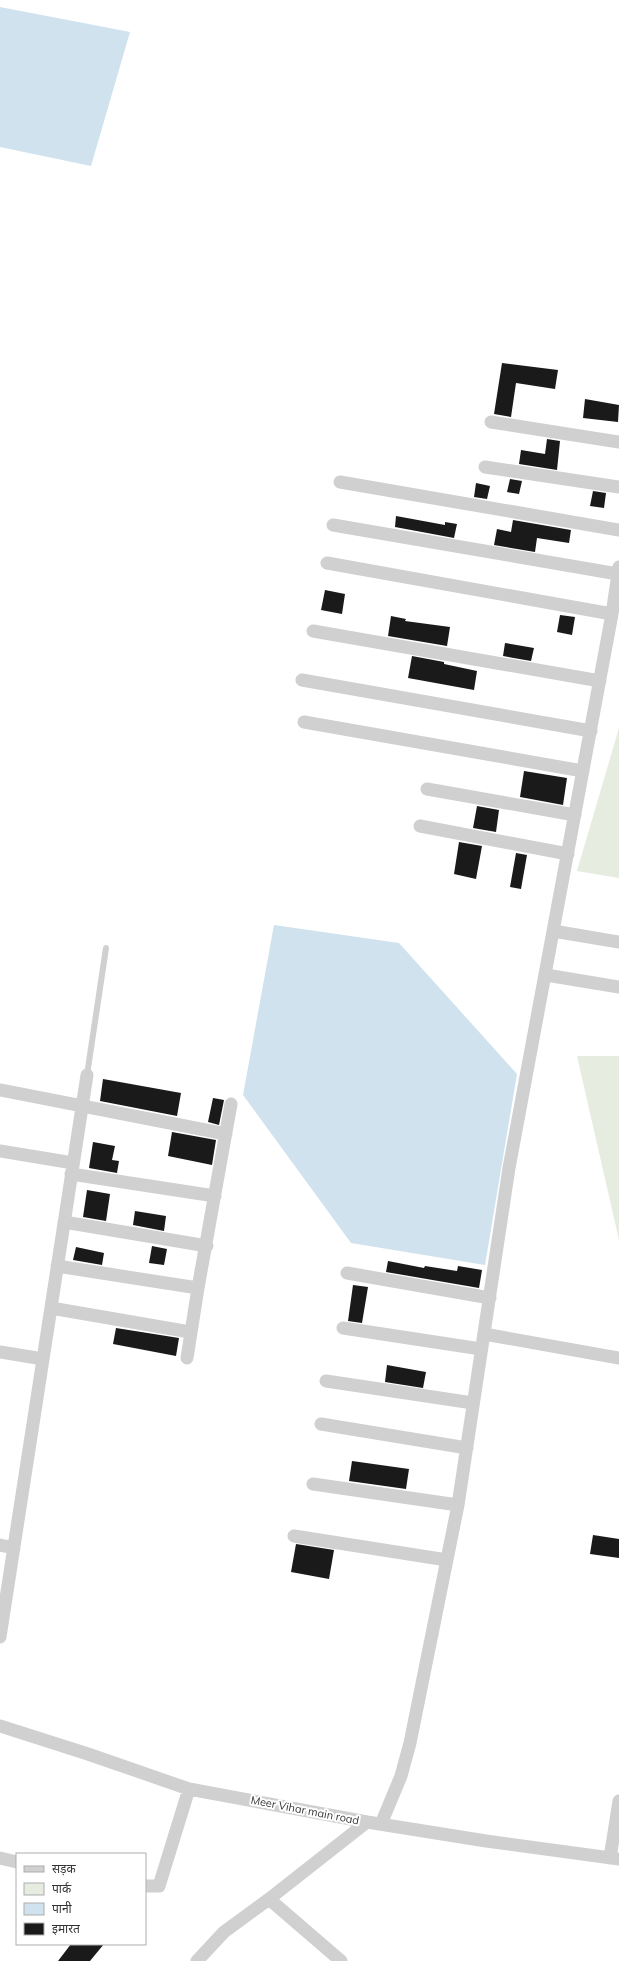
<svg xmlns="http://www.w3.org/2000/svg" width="619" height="1961" font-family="Mulish,'Noto Sans Devanagari',sans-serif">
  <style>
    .green { fill: #e6ecdf }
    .water { fill: #cfe2ee }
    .building { fill: #1a1a1a }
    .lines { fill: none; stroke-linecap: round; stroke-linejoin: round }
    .lane { stroke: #d0d0d0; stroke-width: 6 }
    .street { stroke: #d0d0d0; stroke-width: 13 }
    .labels { text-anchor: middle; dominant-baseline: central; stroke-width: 4; stroke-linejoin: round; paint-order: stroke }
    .street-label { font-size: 11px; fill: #333; stroke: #fff }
  </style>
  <rect width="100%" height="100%" fill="#fff"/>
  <path class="green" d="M619 728V878L577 871Z
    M577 1056H619V1240Z"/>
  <path class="water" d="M0 7 130 32 91 166 0 147Z
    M274 925 399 943 517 1074 485 1265 351 1243 243 1095Z"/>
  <path class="building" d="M502 363 558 370 555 389 516 383 511 417 494 414Z
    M585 399 619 405 618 422 583 418Z
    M547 439 560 441 557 470 519 464 521 450 545 454Z
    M510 479 522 481 519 494 507 492Z
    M476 483 490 486 487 499 474 497Z
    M593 491 606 493 604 508 590 506Z
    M396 516 445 525V522L457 524 454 538 395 527Z
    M513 520 571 530 569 543 537 538 535 552 494 545 497 529 511 532Z
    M325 590 345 594 342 614 321 610Z
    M560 615 575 617 572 635 557 632Z
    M391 616 406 619 405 621 450 627 447 646 388 636Z
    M505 643 534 648 531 661 503 656Z
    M412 656 444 662V664L477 671 474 690 408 678Z
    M524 771 567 778 563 805 520 797Z
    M477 806 499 810 496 832 473 828Z
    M459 842 482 846 476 879 454 874Z
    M516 853 527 855 521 889 510 887Z
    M103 1079 181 1093 177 1116 100 1101Z
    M213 1098 224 1100 219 1125 208 1122Z
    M172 1132 216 1140 212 1165 168 1156Z
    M93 1142 115 1146 112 1160 119 1161 117 1173 89 1168Z
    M87 1190 110 1194 106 1221 83 1217Z
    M135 1211 166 1216 164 1231 133 1225Z
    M152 1246 167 1249 164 1265 149 1263Z
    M76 1247 104 1253 102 1265 73 1260Z
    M388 1261 424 1268 425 1266 457 1271 458 1266 482 1270 479 1288 386 1272Z
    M353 1285 368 1287 362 1323 348 1321Z
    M116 1328 179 1338 176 1356 113 1344Z
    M387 1365 426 1372 423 1388 385 1382Z
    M352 1461 409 1469 406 1489 349 1481Z
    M593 1535 619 1539V1558L590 1554Z
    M296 1544 334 1550 329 1579 291 1572Z
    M71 1944H104L90 1961H58Z"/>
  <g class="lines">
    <path class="lane" d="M87 1075 106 948"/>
    <path class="street" d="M491 422 619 442
      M485 467 619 487
      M340 482 619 530
      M333 525 618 574
      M327 563 612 614
      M313 631 600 681
      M302 680 591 731
      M304 722 583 771
      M427 789 575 815
      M420 826 568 854
      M553 931 619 942
      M546 975 619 987
      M0 1090 226 1134
      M0 1151 73 1163
      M71 1174 215 1196
      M64 1222 207 1246
      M57 1266 198 1288
      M347 1273 490 1298
      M51 1308 190 1332
      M343 1328 481 1349
      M484 1334 619 1358
      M0 1352 43 1359
      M187 1358 198 1288 231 1104
      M326 1381 473 1403
      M321 1424 467 1448
      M313 1484 458 1505
      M294 1536 447 1560
      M0 1545 14 1548
      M0 1637 87 1075
      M0 1726 88 1754 189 1789 367 1822 486 1841 619 1859
      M381 1824 401 1776 410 1743 458 1505 509 1168 612 614 619 567
      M0 1858 17 1862
      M610 1858 619 1801
      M145 1886H159L189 1789
      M269 1899 341 1961
      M197 1961 224 1932 269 1899 367 1822"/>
  </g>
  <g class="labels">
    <g class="street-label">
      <text transform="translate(305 1810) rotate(11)">Meer Vihar main road</text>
    </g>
  </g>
  <rect x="16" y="1853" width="130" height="92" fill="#ffffff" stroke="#adadad"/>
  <rect x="24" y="1866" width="20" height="6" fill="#d0d0d0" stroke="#adadad"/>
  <text x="52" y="1873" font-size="12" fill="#333333">सड़क</text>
  <rect x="24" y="1883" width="20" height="12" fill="#e6ecdf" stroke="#adadad"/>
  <text x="52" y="1893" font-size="12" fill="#333333">पार्क</text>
  <rect x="24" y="1903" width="20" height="12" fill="#cfe2ee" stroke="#adadad"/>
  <text x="52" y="1913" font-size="12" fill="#333333">पानी</text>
  <rect x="24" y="1923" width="20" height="12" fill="#1a1a1a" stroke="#adadad"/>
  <text x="52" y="1933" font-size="12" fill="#333333">इमारत</text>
</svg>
